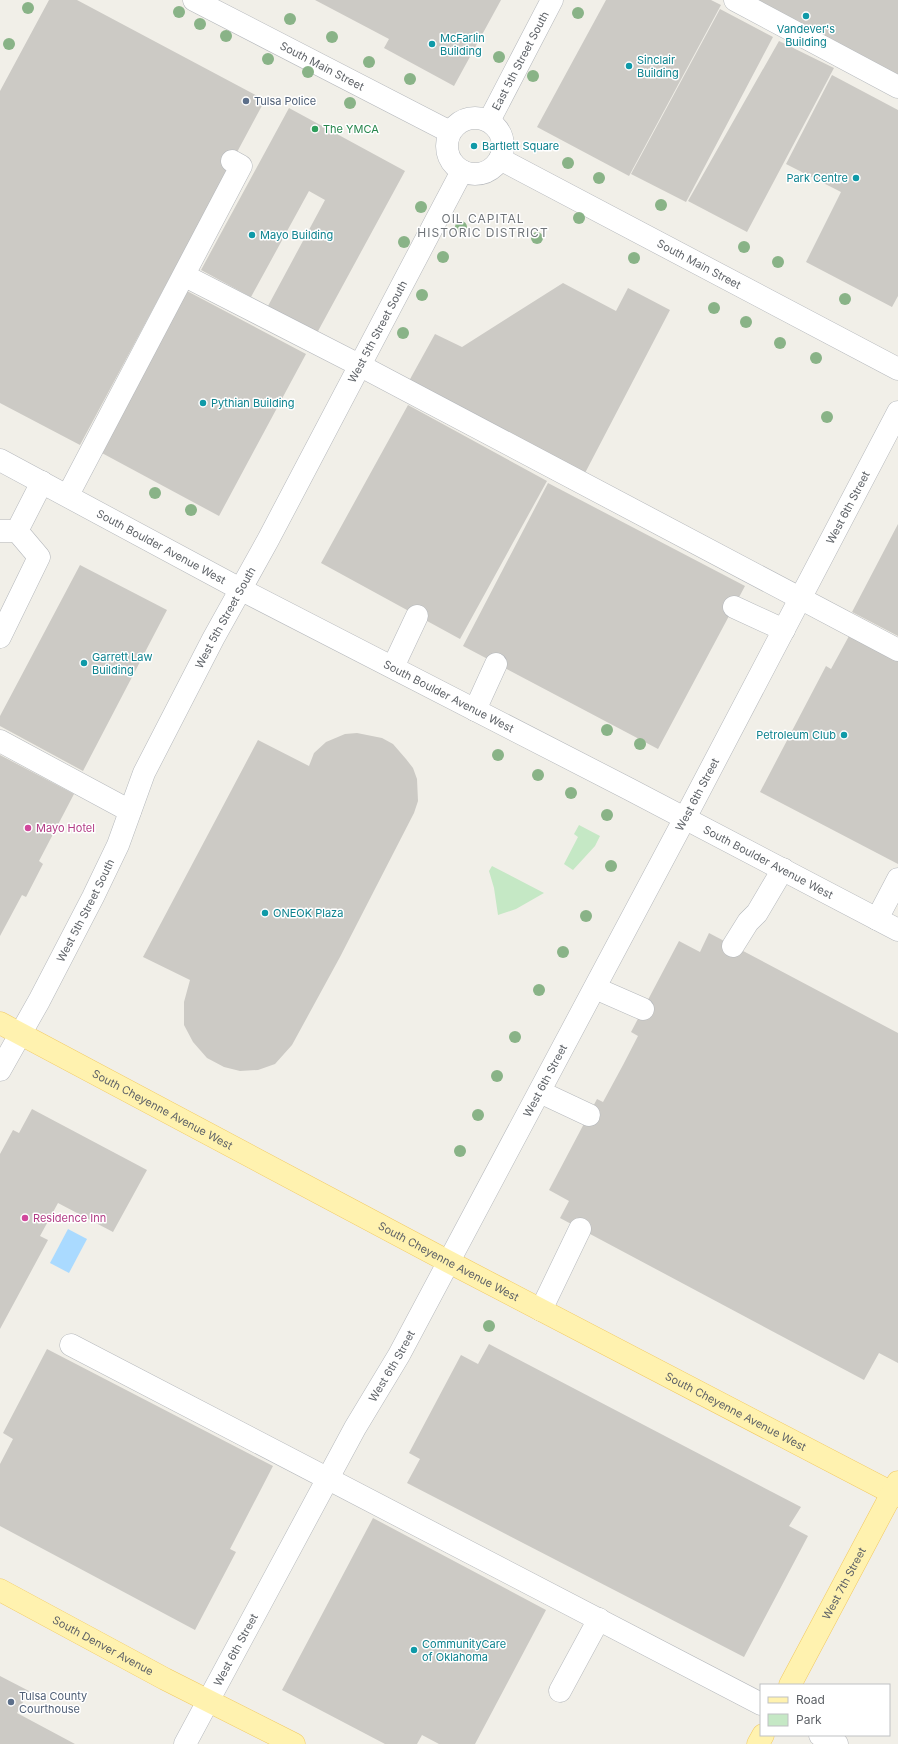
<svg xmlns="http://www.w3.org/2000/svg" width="898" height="1744" font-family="Inter,sans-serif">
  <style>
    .green { fill: #c5e8c5 }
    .water { fill: #aadaff }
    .building { fill: #cccac5 }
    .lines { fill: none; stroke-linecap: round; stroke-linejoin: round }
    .minor-casing { stroke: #b5b8bc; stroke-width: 23 }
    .major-casing { stroke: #f2c960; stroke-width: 23 }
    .minor { stroke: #fff; stroke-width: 22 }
    .major { stroke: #fff2af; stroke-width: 22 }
    .tree { fill: #89b387 }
    .culture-dot { fill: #0f9aa8; stroke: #fff; stroke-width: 1.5 }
    .service-dot { fill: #5c6f8a; stroke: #fff; stroke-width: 1.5 }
    .leisure-dot { fill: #2e9e5b; stroke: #fff; stroke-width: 1.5 }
    .hotel-dot { fill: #d1479c; stroke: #fff; stroke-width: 1.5 }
    .labels { text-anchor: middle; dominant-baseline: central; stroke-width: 3; stroke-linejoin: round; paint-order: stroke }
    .culture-label { font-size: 11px; fill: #0d838f; stroke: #fff; text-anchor: start }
    .street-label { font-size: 11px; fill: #5f6368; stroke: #fff }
    .service-label { font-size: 11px; fill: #4e5e75; stroke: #fff; text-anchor: start }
    .leisure-label { font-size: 11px; fill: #27864d; stroke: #fff; text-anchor: start }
    .hotel-label { font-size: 11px; fill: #b23c85; stroke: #fff; text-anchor: start }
    .neighbourhood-label { font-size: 12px; letter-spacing: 1px; fill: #70757a; stroke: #fff }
  </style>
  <rect width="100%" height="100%" fill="#f1efe8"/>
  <path class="green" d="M579 825 600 836 595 846 573 870 564 864 578 837 574 834Z
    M492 866 544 893 516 909 498 915 494 888 489 871Z"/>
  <path class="water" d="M68 1229 87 1239 69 1273 50 1263Z"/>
  <path class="building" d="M49 0H77L265 100 80 445 0 403V91Z
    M315 0H501L454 86 384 48 389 39Z
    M606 0H711L721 5 629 176 537 127Z
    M754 0H898V75Z
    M720 9 773 37 686 202 631 174Z
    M779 41 834 68 747 232 688 201Z
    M832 75 898 110V296L892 307 806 262 841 192 786 164Z
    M289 108 405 171 317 333 268 306 325 200 309 191 251 297 201 270Z
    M563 283 616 311 628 288 670 310 585 473 409 381 435 334 462 347Z
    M187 291 306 354 219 516 100 452Z
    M408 405 547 481 460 639 321 563Z
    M548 483 745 586 658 749 463 646Z
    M898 524V636L852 612Z
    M80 565 167 610 83 771 0 726V716Z
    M849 636 898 658V864L760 792 826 666 831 669Z
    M357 733 382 738 393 744 406 759 413 768 417 779 418 801 414 813 340 957 292 1045 275 1064 258 1070 240 1071 224 1067 207 1058 193 1042 184 1025V1002L190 980 143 957 258 740 309 766 314 753 326 742 345 734Z
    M0 755 74 794 39 861 43 864 26 897 22 895 0 936Z
    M709 933 898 1033V1363L879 1353 864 1380 560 1218 569 1201 549 1190 597 1099 603 1102 623 1065 638 1036 631 1032 679 941 700 952Z
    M32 1109 147 1170 113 1232 58 1203 40 1236 48 1240 0 1329V1154L13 1130 19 1133Z
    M489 1344 801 1507 789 1526 808 1536 744 1657 407 1483 420 1459 409 1453 461 1355 478 1364Z
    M47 1349 273 1466 230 1549 236 1552 195 1630 0 1526V1464L13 1439 3 1433Z
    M373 1518 546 1610 475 1744H439L422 1735 417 1744H385L282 1690Z
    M0 1676 29 1691 17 1713 75 1744H0Z"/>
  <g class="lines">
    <g class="minor-casing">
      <g id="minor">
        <path id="s1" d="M194 0 450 132"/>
        <path d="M735 0 898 87"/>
        <circle cx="475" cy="146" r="28"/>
        <path id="s2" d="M489 121 552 0"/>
        <path id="s3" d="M500 159 898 369"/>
        <path d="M193 280 359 365 898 650"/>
        <path id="s4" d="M0 460 240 589 629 789 898 930"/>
        <path d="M68 495 241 166 232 161"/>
        <path d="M0 531H17L39 557 0 637"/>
        <path d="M17 531 42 482"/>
        <path d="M734 607 784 630"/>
        <path d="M393 667 417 616"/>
        <path d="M475 710 496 664"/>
        <path d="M0 741 130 811"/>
        <path d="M877 919 898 879"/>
        <path d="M733 946 748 922 757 913 783 869"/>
        <path d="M595 988 643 1009"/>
        <path id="s5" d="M0 1070 39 1001 93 897 118 845 144 773 161 740 213 639 268 540 462 171"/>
        <path d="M540 1092 589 1115"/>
        <path d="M541 1310 580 1229"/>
        <path d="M71 1345 761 1704"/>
        <path d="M560 1691 599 1619"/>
        <path d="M820 1735 837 1744"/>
        <path id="s6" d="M185 1744 355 1428 399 1355 685 818 898 412"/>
      </g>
    </g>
    <g class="major-casing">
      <g id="major">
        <path id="s7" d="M0 1023 449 1262 898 1496"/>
        <path id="s8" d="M0 1590 165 1679 294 1744"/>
        <path id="s9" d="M790 1685 898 1482"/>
        <path d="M758 1744 763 1735"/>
      </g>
    </g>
    <use href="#minor" class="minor"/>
    <use href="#major" class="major"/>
  </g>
  <g class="tree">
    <circle cx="28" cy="8" r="6"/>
    <circle cx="179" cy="12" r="6"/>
    <circle cx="578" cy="13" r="6"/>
    <circle cx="290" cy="19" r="6"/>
    <circle cx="200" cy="24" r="6"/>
    <circle cx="226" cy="36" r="6"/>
    <circle cx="332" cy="37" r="6"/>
    <circle cx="9" cy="44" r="6"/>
    <circle cx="499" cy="57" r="6"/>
    <circle cx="268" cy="59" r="6"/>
    <circle cx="369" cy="62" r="6"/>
    <circle cx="308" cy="72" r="6"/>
    <circle cx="533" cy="76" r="6"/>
    <circle cx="410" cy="79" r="6"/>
    <circle cx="350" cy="103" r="6"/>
    <circle cx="568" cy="163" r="6"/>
    <circle cx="599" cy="178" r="6"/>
    <circle cx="661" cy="205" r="6"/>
    <circle cx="421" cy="207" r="6"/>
    <circle cx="579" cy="218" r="6"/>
    <circle cx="461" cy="227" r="6"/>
    <circle cx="537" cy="238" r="6"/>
    <circle cx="404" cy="242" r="6"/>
    <circle cx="744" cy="247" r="6"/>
    <circle cx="443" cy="257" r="6"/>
    <circle cx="634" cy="258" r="6"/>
    <circle cx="778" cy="262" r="6"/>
    <circle cx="422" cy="295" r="6"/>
    <circle cx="845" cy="299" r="6"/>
    <circle cx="714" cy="308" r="6"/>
    <circle cx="746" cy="322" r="6"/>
    <circle cx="403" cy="333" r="6"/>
    <circle cx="780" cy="343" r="6"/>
    <circle cx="816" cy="358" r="6"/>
    <circle cx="827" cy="417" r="6"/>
    <circle cx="155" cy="493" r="6"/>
    <circle cx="191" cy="510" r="6"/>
    <circle cx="607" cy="730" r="6"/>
    <circle cx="640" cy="744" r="6"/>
    <circle cx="498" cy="755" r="6"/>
    <circle cx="538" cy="775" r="6"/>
    <circle cx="571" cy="793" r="6"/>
    <circle cx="607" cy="815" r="6"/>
    <circle cx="611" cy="866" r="6"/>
    <circle cx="586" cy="916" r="6"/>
    <circle cx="563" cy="952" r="6"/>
    <circle cx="539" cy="990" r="6"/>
    <circle cx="515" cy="1037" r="6"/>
    <circle cx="497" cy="1076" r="6"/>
    <circle cx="478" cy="1115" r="6"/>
    <circle cx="460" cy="1151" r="6"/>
    <circle cx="489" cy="1326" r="6"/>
  </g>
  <g class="culture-dot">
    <circle cx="806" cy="16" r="4"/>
    <circle cx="432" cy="44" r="4"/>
    <circle cx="629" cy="66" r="4"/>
    <circle cx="474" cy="146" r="4"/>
    <circle cx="856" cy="178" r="4"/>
    <circle cx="252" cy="235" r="4"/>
    <circle cx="203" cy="403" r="4"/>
    <circle cx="84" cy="663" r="4"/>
    <circle cx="844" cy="735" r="4"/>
    <circle cx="265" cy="913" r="4"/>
    <circle cx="414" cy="1650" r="4"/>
  </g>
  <g class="service-dot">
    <circle cx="246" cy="101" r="4"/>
    <circle cx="11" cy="1702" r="4"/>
  </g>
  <circle class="leisure-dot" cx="315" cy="129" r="4"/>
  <g class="hotel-dot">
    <circle cx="28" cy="828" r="4"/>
    <circle cx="25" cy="1218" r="4"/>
  </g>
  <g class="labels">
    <g class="culture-label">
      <text x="806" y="29" text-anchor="middle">Vandever's<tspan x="806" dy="13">Building</tspan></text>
      <text x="440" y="38">McFarlin<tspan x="440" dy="13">Building</tspan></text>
      <text x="637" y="60">Sinclair<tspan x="637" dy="13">Building</tspan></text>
      <text x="482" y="146">Bartlett Square</text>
      <text x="848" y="178" text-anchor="end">Park Centre</text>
      <text x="260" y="235">Mayo Building</text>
      <text x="211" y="403">Pythian Building</text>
      <text x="92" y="657">Garrett Law<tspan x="92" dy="13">Building</tspan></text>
      <text x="836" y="735" text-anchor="end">Petroleum Club</text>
      <text x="273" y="913">ONEOK Plaza</text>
      <text x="422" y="1644">CommunityCare<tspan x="422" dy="13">of Oklahoma</tspan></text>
    </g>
    <g class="street-label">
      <text stroke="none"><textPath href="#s2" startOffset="68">East 5th Street South</textPath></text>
      <text stroke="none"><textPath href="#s1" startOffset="144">South Main Street</textPath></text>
      <text stroke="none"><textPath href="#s3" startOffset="225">South Main Street</textPath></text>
      <text stroke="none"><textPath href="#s5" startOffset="830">West 5th Street South</textPath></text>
      <text stroke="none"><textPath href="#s6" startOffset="1403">West 6th Street</textPath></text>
      <text stroke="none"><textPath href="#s4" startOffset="183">South Boulder Avenue West</textPath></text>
      <text stroke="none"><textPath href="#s5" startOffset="506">West 5th Street South</textPath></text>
      <text stroke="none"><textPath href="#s4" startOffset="507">South Boulder Avenue West</textPath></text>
      <text stroke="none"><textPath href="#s6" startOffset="1079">West 6th Street</textPath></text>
      <text stroke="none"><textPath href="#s4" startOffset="867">South Boulder Avenue West</textPath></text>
      <text stroke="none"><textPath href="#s5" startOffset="181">West 5th Street South</textPath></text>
      <text stroke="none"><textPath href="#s6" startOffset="755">West 6th Street</textPath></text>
      <text stroke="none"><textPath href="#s7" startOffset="184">South Cheyenne Avenue West</textPath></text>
      <text stroke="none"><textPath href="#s7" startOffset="508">South Cheyenne Avenue West</textPath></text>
      <text stroke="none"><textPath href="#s6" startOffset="431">West 6th Street</textPath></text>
      <text stroke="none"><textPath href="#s7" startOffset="832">South Cheyenne Avenue West</textPath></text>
      <text stroke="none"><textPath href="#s9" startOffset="115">West 7th Street</textPath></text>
      <text stroke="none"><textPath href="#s8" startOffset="117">South Denver Avenue</textPath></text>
      <text stroke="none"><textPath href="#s6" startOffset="107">West 6th Street</textPath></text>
    </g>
    <g class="service-label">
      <text x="254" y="101">Tulsa Police</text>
      <text x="19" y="1696">Tulsa County<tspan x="19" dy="13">Courthouse</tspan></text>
    </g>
    <g class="leisure-label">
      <text x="323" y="129">The YMCA</text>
    </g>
    <g class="hotel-label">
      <text x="36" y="828">Mayo Hotel</text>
      <text x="33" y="1218">Residence Inn</text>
    </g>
    <g class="neighbourhood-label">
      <text x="483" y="218">OIL CAPITAL<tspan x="483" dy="14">HISTORIC DISTRICT</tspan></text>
    </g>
  </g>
  <rect x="760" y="1684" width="130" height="52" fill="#ffffff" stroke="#bfc1c3"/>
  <rect x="768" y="1697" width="20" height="6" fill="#fff2af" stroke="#bfc1c3"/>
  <text x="796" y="1704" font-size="12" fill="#5f6368">Road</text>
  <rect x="768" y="1714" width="20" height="12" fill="#c5e8c5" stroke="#bfc1c3"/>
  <text x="796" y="1724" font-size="12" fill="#5f6368">Park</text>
</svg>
